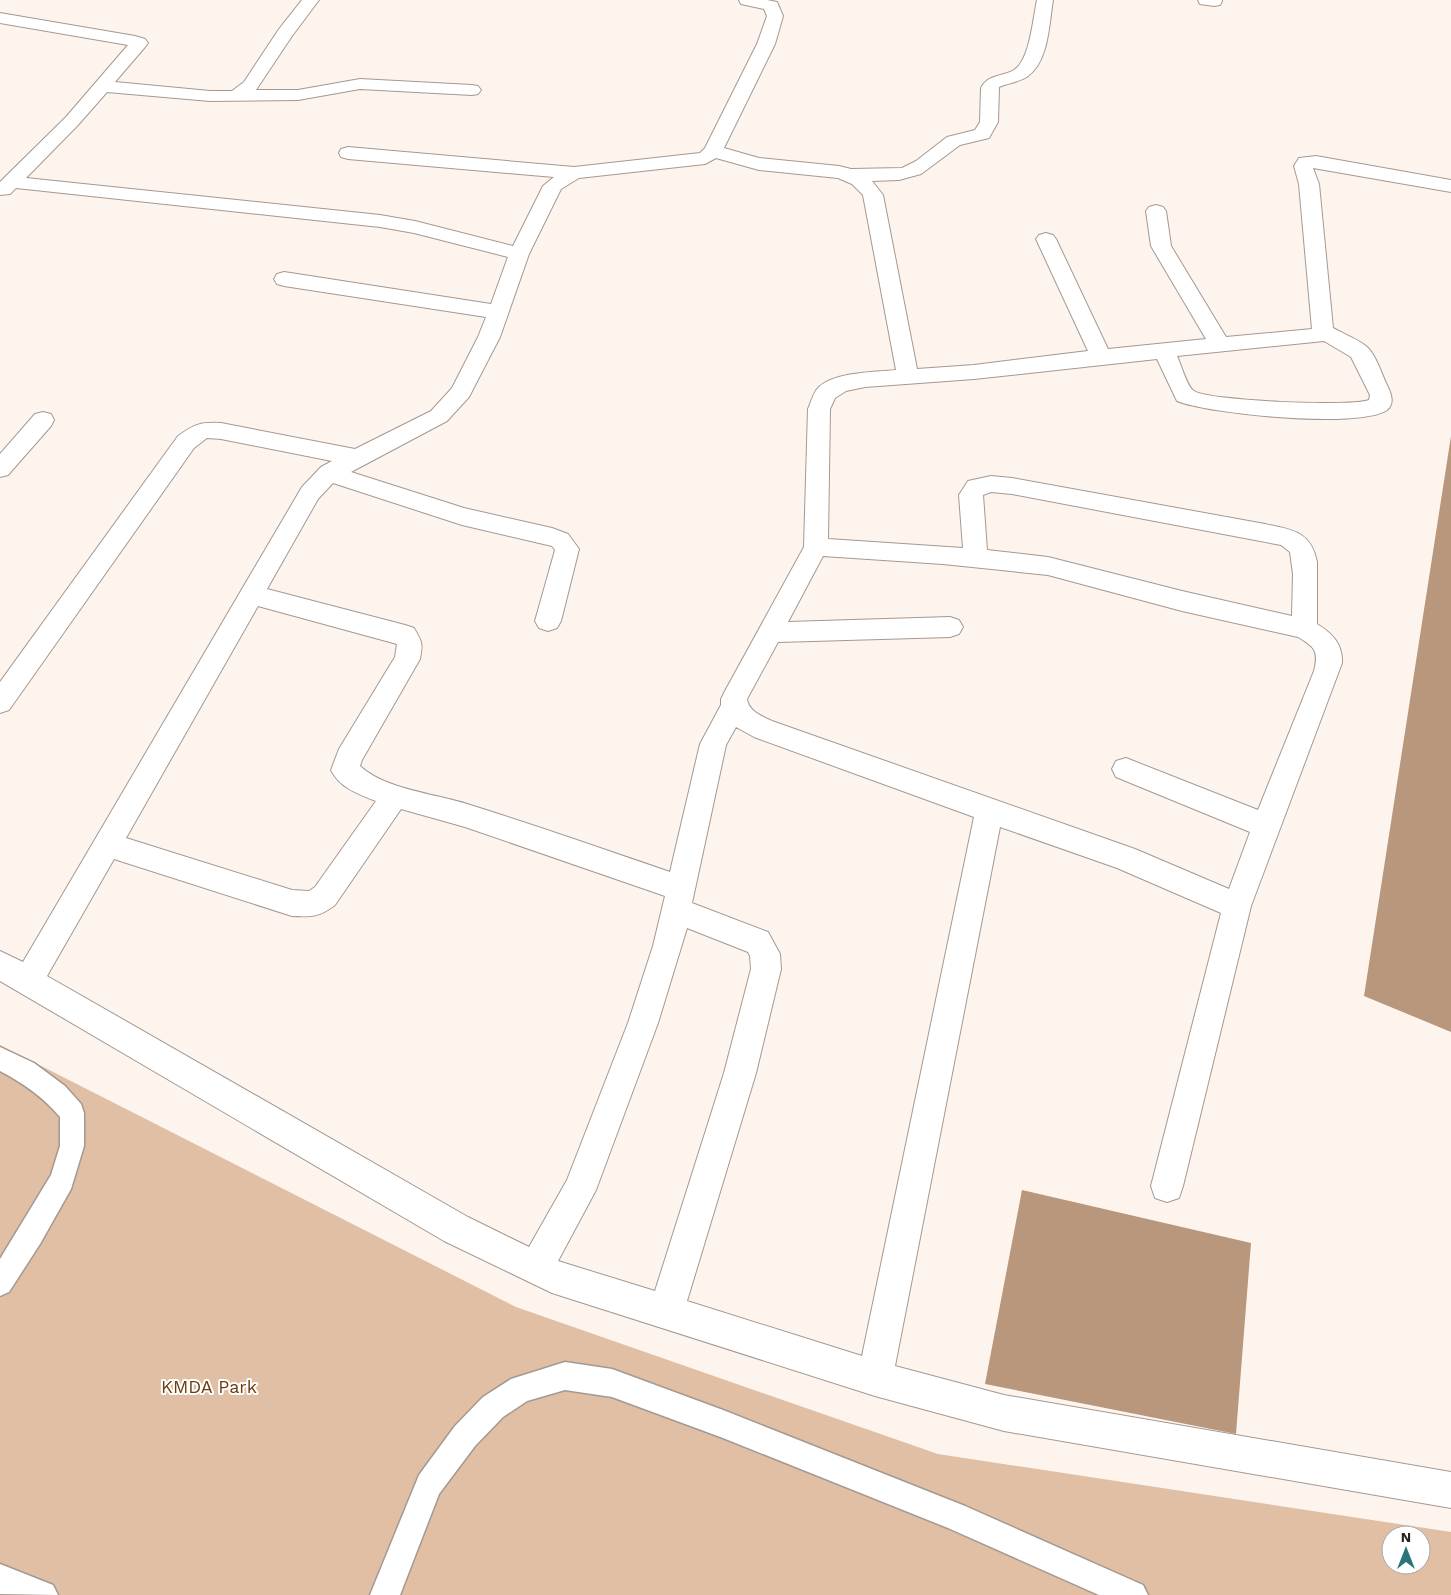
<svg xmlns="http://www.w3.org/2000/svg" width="1451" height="1595" font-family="'Work Sans',sans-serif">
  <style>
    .green { fill: #e1bfa5; fill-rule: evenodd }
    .water { fill: #b9977c }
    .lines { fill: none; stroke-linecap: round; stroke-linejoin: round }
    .lane-casing { stroke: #a49991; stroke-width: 3 }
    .street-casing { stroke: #a49991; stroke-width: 2 }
    .lane { fill: #fff; fill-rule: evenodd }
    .street { fill: #fff; fill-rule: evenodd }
    .labels { text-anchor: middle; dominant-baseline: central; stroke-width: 4; stroke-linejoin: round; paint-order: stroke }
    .near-park-label { font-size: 18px; fill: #6a3c10; stroke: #fff }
  </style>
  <rect width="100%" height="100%" fill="#fdf4ed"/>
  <path class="green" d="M0 1045 516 1307 938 1454 1451 1532V1595H0ZM1391 1535H1421V1565H1391Z"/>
  <path class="water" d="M1451 436V1032L1364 996Z
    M1022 1190 1251 1243 1236 1434 985 1384Z"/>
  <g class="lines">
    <g class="lane-casing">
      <path id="lane" d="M0 1047 34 1063 65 1086 81 1104 84 1113V1146L71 1189 40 1244 9 1292 0 1296V1259L51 1175 60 1146V1117C43 1097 23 1083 0 1071Z
        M565 1362 612 1369 723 1410 965 1506 1143 1585 1148 1595H1099L948 1528 723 1438 612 1397 565 1390 527 1401 503 1417 475 1446 439 1494 400 1595H370L419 1475 455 1426 483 1397 511 1379Z
        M0 1564 53 1585 58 1595 0 1594Z"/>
    </g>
    <g class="street-casing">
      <path id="street" d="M302 0H319L292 36 256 90H298L360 79 472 85 478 86 481 90 478 94 472 95 360 89 298 100 210 101 107 92 78 125 26 178 380 215 415 221 513 246 543 186 554 177 348 159 341 157 339 153 341 149 348 147 574 167 700 153 705 148 757 44 767 16 764 9 741 4 739 0H767L777 2 783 16 775 44 724 148 759 158 839 166 851 169 902 168 916 161 947 137 975 130 980 122 981 88C988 74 1002 77 1014 70 1030 60 1033 18 1037 0H1053C1049 23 1049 61 1028 76 1020 82 1008 83 999 87L998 122 989 138 960 145 921 174 899 180 872 181 883 195 917 369 974 365 1088 351 1036 239 1039 235 1046 233 1053 235 1056 239 1108 349 1206 339 1151 246 1146 211 1149 207 1156 205 1163 207 1166 211 1171 246 1226 337 1312 329 1299 184 1294 166 1299 158 1316 156 1451 180V192L1313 168 1319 184 1333 328C1344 334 1357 339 1366 346 1375 353 1381 372 1386 383 1390 391 1396 403 1387 410 1360 429 1209 414 1177 401L1157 359 974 379 865 387 846 391 835 398 830 409 828 539 963 548 959 495 968 481 991 476 1012 478 1265 524C1292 530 1311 531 1317 562V624C1332 633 1343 644 1342 663L1251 906 1183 1186 1179 1198 1167 1202 1155 1198 1151 1186 1221 913 1117 868 1000 827 895 1366 1004 1395 1451 1472V1508L1004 1431 875 1396 552 1293 444 1241 0 981V951L23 962 302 487 321 467 332 461 221 439 207 438 194 448 9 710 0 713V682L178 436C195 424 200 422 221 423L355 449 431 411 452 388 478 337 486 317 284 286 277 284 274 279 277 274 284 272 491 304 508 257 414 233 380 227 16 188 10 194 0 195V182L66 117 128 45 0 23V13L135 36 145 39 148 43 145 47 115 82 210 91H232L244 82 279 29ZM716 158 759 170 838 178 852 184 863 195 896 370C875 372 835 372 819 387 813 392 811 403 808 409L804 547 725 691 721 699V705L700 744 670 872C603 849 535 825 467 804 436 794 384 789 360 766L362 760 420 659C423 643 422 642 414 628L405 625 267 589 318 499 333 483 462 525 552 546 555 550 535 621 539 628 548 631 557 628 561 621 579 549 568 534 552 528 464 508 351 472 447 421 469 397 500 337 529 254 561 189 579 178 705 164ZM1324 341 1351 357 1370 395 1369 400C1353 407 1208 401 1194 391 1187 387 1181 364 1177 356ZM991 492 1012 494 1281 545 1290 552 1293 574 1292 616 1182 591 1048 557 987 550 983 495ZM823 556 943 564 1048 575 1182 611 1298 637C1315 647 1319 651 1314 671L1258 810 1126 758 1116 761 1112 769 1116 777 1250 832 1229 889 1135 849 772 721C762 716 749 712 747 699L778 642 950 637 959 634 963 627 959 620 950 617 788 622ZM258 606 397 644 395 657 339 749 331 770C340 788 358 794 376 801L315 887 309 891 292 890 126 838ZM736 727 754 737 974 817 862 1356 687 1301 756 1073 781 969 780 954 768 932 692 903 726 745ZM401 809 465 827 665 896 653 946 628 1023 567 1180 529 1247 468 1217 47 976 114 859 292 916C312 917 319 917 335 905ZM687 928 748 952 750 956 751 969 724 1073 655 1291 558 1261 596 1190 658 1023Z
        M1198 0H1222V1L1220 5 1214 6 1200 4Z
        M43 412 51 414 54 420 51 426 8 475 0 477V454L35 414Z"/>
    </g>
    <use href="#lane" class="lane"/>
    <use href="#street" class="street"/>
  </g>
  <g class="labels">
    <g class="near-park-label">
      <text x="209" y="1386">KMDA Park</text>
    </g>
  </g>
  <g transform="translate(1406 1550)"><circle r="24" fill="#ffffff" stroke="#a9a7a6"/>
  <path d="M0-4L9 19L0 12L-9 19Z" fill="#2a747a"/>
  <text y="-8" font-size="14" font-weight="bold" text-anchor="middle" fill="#292421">N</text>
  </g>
</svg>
